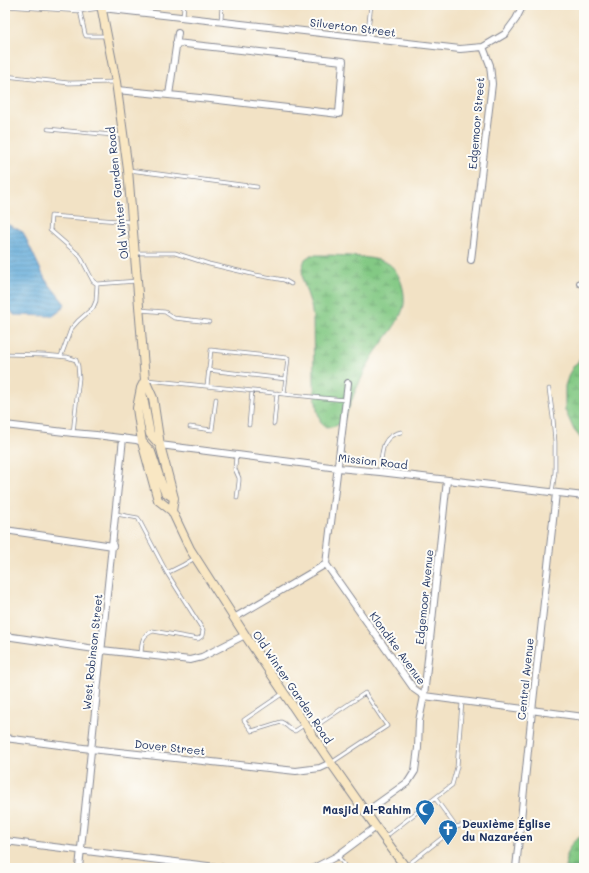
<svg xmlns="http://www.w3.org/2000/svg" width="589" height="873" font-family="Mali,sans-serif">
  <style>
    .wetland { fill: url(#wetland-marsh); stroke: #4f7c71 }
    .water { fill: url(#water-rules); stroke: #3e6c9c }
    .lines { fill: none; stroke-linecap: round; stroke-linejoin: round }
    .lane-casing { stroke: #868892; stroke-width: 4.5 }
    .street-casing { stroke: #868892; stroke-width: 8 }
    .secondary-casing { stroke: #868892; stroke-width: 10 }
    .lane { stroke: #fff; stroke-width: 3 }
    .street { stroke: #fff; stroke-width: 6 }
    .secondary { stroke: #f9e7c3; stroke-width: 8 }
    .labels { text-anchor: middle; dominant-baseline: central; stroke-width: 4; stroke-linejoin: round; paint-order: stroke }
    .street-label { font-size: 11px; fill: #1b2f5e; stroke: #fdfcf7 }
    .poi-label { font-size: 11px; font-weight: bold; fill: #1b2f5e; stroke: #fdfcf7; text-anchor: end }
  </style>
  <defs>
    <pattern id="wetland-marsh" width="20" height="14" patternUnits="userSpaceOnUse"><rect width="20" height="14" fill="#83c984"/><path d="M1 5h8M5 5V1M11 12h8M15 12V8" fill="none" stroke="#6aa46f"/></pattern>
    <pattern id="water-rules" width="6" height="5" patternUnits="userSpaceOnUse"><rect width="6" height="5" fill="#62aad9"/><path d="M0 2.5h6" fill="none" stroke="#508bb3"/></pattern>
  </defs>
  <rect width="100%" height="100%" fill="#fdfcf7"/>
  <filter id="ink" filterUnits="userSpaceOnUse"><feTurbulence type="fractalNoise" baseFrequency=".025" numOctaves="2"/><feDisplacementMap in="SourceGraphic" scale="8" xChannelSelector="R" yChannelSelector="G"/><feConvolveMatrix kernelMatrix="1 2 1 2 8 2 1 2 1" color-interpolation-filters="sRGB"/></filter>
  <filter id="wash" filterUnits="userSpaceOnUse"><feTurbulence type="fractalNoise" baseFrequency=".012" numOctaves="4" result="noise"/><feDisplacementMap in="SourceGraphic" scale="16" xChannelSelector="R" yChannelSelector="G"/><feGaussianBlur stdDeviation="0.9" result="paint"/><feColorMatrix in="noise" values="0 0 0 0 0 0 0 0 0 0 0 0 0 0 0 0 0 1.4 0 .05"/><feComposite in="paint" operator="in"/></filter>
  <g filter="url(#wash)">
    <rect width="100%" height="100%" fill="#f2e2c5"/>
    <path class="wetland" d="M311 255C328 255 375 255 389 264 401 273 407 295 403 309 398 324 386 337 377 350 369 361 362 377 356 390 352 398 346 419 340 423 336 427 331 427 326 427L321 423 317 410 314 387 313 318 311 305 303 281 302 268 305 259Z
      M584 355V442L581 439 574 430 565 410V386L569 374 573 367Z
      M584 835V868H566C564 853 570 841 584 835Z"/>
    <path class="water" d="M5 223 23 232 45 279 65 304 61 310 53 316 14 315 5 302Z"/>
  </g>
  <g filter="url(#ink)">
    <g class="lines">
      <g class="lane-casing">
        <path id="lane" d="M5 6 80 11 100 8
          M80 11 85 34 86 36H106
          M183 17 184 5
          M221 21 222 5
          M367 38 371 5
          M5 76 69 83 116 82
          M48 129 123 136
          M129 170 257 187
          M135 253H175L209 264 256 275 284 280 291 284
          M97 284 137 281
          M140 310 165 312 174 318 209 322
          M5 354 44 355 67 357 76 360 78 366 79 378 73 433
          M61 356 71 329 78 321 93 308 96 301 97 284 93 281 80 256 50 230 51 216 132 222
          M208 370 286 379
          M147 380 323 398 346 400
          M207 386 211 350 288 358 284 394
          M549 389 553 418 555 442V472L552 492
          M274 424 277 393
          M249 425 252 391
          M190 427 212 430 216 399
          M236 455 235 469 239 478V481L237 498
          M380 472C382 454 380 436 401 432
          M116 514 138 518 167 573
          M141 654C142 642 141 636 153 631L198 639 202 636 203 630 167 573 183 565 195 558
          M282 694 244 720 252 731 281 722C287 724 289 730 295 731L304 725
          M310 730 365 693 387 726 331 763
          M435 798 452 785 457 767 462 702
          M385 837 435 798 456 827
          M338 856 346 868
          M405 867 456 827 464 825 499 828"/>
      </g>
      <g class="street-casing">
        <path id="street" d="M102 8 460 49 483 47 505 34 516 19 523 5
          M117 90 210 99 339 114 343 61 176 43
          M169 95 178 33
          M471 260 492 84 490 65 483 47
          M580 283 584 284
          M5 425 73 433 96 435 136 440 142 442
          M160 445 338 468 380 472 584 496
          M5 530 113 546
          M326 564 414 689 424 696 584 717
          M326 564 348 383
          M234 618 326 564
          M5 636 102 650 190 660 202 657 245 635
          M5 738 91 749 296 771 320 768 331 763
          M366 812 408 782 415 771 418 748 419 721 424 696 447 480
          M5 841 224 868
          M79 868 123 438
          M314 868 337 856 376 827
          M516 868 532 711 556 493"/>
      </g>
      <g class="secondary-casing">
        <path id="secondary" d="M101 5 116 82 128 170 145 380 153 398 160 445 174 498 172 511
          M145 380 141 388 137 408 142 442 158 500 172 511 190 549 245 635 331 763 376 827 406 868
          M142 392 150 434 159 444
          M143 443 151 452 161 482 165 492 174 498"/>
      </g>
      <use href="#lane" class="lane"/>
      <use href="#street" class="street"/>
      <use href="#secondary" class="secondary"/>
    </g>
  </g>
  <defs>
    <g id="mosque-pin" transform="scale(1)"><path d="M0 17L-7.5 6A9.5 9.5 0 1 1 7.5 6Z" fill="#1f6fb2" stroke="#fdfcf7"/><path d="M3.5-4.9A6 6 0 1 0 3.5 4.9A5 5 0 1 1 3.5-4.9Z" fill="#fff"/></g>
    <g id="church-pin" transform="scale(1)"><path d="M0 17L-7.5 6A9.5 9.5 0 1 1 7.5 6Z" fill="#1f6fb2" stroke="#fdfcf7"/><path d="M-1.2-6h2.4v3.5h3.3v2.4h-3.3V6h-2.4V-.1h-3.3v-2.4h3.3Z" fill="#fff"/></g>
  </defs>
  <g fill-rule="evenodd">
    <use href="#mosque-pin" x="425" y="809"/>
    <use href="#church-pin" x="448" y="829"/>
  </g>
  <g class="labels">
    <g class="street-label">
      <text transform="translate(353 27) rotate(7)">Silverton Street</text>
      <text transform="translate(476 123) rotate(-85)">Edgemoor Street</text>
      <text transform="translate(117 193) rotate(-96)">Old Winter Garden Road</text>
      <text transform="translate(373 461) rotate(6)">Mission Road</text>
      <text transform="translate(424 597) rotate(-84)">Edgemoor Avenue</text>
      <text transform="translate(398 648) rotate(54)">Klondike Avenue</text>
      <text transform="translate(92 652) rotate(-84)">West Robinson Street</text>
      <text transform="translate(525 679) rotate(-84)">Central Avenue</text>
      <text transform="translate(293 687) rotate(56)">Old Winter Garden Road</text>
      <text transform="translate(170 747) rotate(6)">Dover Street</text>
    </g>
    <g class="poi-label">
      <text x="411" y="809">Masjid Al-Rahim</text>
      <text x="462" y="823" text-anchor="start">Deuxième Église<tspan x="462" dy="13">du Nazaréen</tspan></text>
    </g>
  </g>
  <rect width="589" height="873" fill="none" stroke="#fdfcf7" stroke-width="20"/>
</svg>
